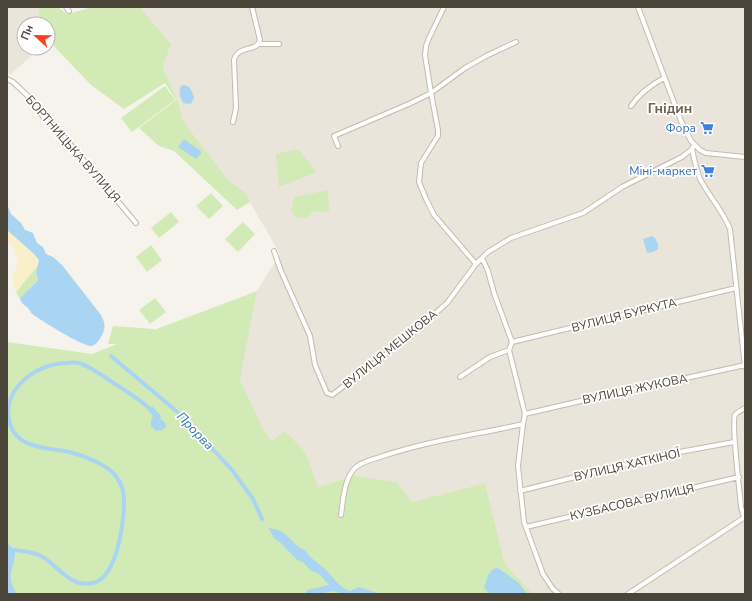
<svg xmlns="http://www.w3.org/2000/svg" width="752" height="601" font-family="'Nunito Sans',sans-serif">
  <style>
    .residential { fill: #eae5da }
    .green { fill: #d2eab5 }
    .sand { fill: #f9efc9 }
    .water { fill: #a9d4f2 }
    .lines { fill: none; stroke-linecap: round; stroke-linejoin: round }
    .canal { stroke: #a9d4f2; stroke-width: 4 }
    .minor-casing { stroke: #c2bbae; stroke-width: 6 }
    .minor { stroke: #fff; stroke-width: 4 }
    .labels { text-anchor: middle; dominant-baseline: central; stroke-width: 3.5; stroke-linejoin: round; paint-order: stroke }
    .shop-label { font-size: 12px; fill: #366cbe; stroke: #fff; text-anchor: end }
    .street-label { font-size: 12px; fill: #4b4439; stroke: #fff }
    .water-label { font-size: 13px; font-style: italic; fill: #2e7ab2; stroke: #fff }
    .quarter-label { font-size: 14px; font-weight: bold; fill: #6e6250; stroke: #fff }
  </style>
  <rect width="100%" height="100%" fill="#f6f3ec"/>
  <path class="residential" d="M7 7H38L40 19 38 24H24V48H40L10 75 7 70V48L8 43H7Z
    M140 7H745V594H533L505 564 485 483 412 502 354 476 318 487 306 453 272 441 264 430 240 380 257 291 280 254 250 202 246 193 228 180 183 121 179 104 163 67 171 44Z"/>
  <path class="green" d="M38 7H58L67 14 86 9 88 7H140L171 44 163 67 179 104 183 121 228 180 246 193 250 202 237 210 174 151 159 146 139 128 176 100 165 83 124 109 91 85 48 40V24H38L40 19Z
    M165 86 175 100 132 132 121 118Z
    M298 149 317 172 279 187 276 154Z
    M328 190 329 212 314 211 307 218 295 217 291 211 294 197Z
    M211 193 223 206 209 219 196 206Z
    M171 212 179 222 159 238 151 228Z
    M243 222 255 234 238 252 225 239Z
    M151 245 162 260 147 272 136 257Z
    M39 264 36 276 38 280C33 287 25 291 20 299L16 292Z
    M257 291 240 380 264 430 272 441 285 431 306 453 318 487 354 476 397 482 412 502 485 483 505 564 533 594H7V342L92 354 117 344H108L113 326 154 329V330Z
    M155 298 166 312 150 324 139 310Z"/>
  <path class="sand" d="M7 230 34 254 39 260V264L16 292 12 279 18 262 13 246 7 240Z"/>
  <path class="water" d="M183 85C191 86 192 91 194 98L191 104 183 103C180 97 178 93 181 86Z
    M184 139 202 152 196 159 178 147Z
    M7 204 11 214 21 223 25 230 33 233 37 243 43 247 46 254 53 257 62 265 101 315C105 323 106 327 102 335 100 339 96 346 91 346 82 346 40 320 31 313 29 306 22 306 20 299 25 291 33 287 38 280L36 274 39 260 34 254 7 230Z
    M652 236 655 238 658 244V249L653 252 647 253 643 239Z
    M152 406 161 416 160 418 166 424V427L162 430 156 431 151 426V421L153 416 150 412Z
    M268 527C272 529 276 529 280 531 288 534 295 547 305 550 310 559 319 563 326 570 334 578 339 587 350 591L359 587 381 594H343L333 591 320 594H304L309 589C316 589 322 586 329 585L319 574 310 570 304 563 296 559 281 543 274 538Z
    M7 543 15 550C15 571 4 573 17 594H7Z
    M498 568 519 583 527 594H490L484 588 488 575 493 569Z"/>
  <g class="lines">
    <path class="canal" d="M111 356 181 415 232 470 253 499 262 519
      M15 550C24 551 33 552 41 556 59 566 69 588 93 583 118 578 127 512 123 491 122 485 118 479 115 475 106 464 82 455 69 452 49 448 17 449 10 424 0 389 37 363 67 363 70 363 75 362 79 363 92 367 104 377 115 384 129 393 143 401 154 413"/>
    <g class="minor-casing">
      <path id="minor" d="M66 7 69 11
        M444 7 429 38 426 46 425 55 431 93 438 130V136L421 163 419 182 426 199 434 215 476 264
        M638 7 681 121 691 141 700 150 706 153 745 157
        M259 44H279
        M7 79 13 82 30 98 44 118 60 132 136 223
        M631 106C639 94 651 85 664 78
        M233 122 236 108 234 60C238 44 257 53 260 40L252 7
        M694 145 692 149C694 159 696 169 700 179 709 196 723 211 730 229L745 367
        M338 146 334 136 411 103 431 93 465 68 488 55 516 42
        M274 251 281 271 310 336 315 365 327 393 332 395 410 336 447 303 476 264 488 252 511 238 583 213 622 187 682 157 692 149
        M482 258 488 271 494 293 512 342 509 350 525 414 523 424 518 466 524 522 543 574 553 589 559 594
        M512 342 736 288
        M460 377 490 357 509 350
        M525 414 602 396 614 394 745 365
        M520 491 658 456 734 442
        M341 515C343 500 344 479 355 468 361 462 371 460 380 457 426 441 475 435 523 424
        M744 517 741 507C740 493 731 422 735 415 737 412 742 410 745 408
        M526 527 739 477
        M628 594 745 517"/>
    </g>
    <use href="#minor" class="minor"/>
  </g>
  <defs>
    <g id="supermarket-bare" transform="scale(1.08)"><path d="M-6-5.5h2.5l.6 2H6L4.5 2H-2.5L-4.4-4H-6ZM-1.5 3.2a1.3 1.3 0 1 0 .1 0ZM3 3.2a1.3 1.3 0 1 0 .1 0Z" fill="#3f7fe0" stroke="#fff" stroke-width="2.5" paint-order="stroke"/></g>
  </defs>
  <g fill-rule="evenodd">
    <use href="#supermarket-bare" x="707" y="128"/>
    <use href="#supermarket-bare" x="708" y="171"/>
  </g>
  <g class="labels">
    <g class="shop-label">
      <text x="696" y="128">Фора</text>
      <text x="697" y="171">Міні-маркет</text>
    </g>
    <g class="street-label">
      <text transform="translate(73 149) rotate(49)">БОРТНИЦЬКА ВУЛИЦЯ</text>
      <text transform="translate(624 315) rotate(-14)">ВУЛИЦЯ БУРКУТА</text>
      <text transform="translate(390 349) rotate(-39)">ВУЛИЦЯ МЕШКОВА</text>
      <text transform="translate(635 389) rotate(-12)">ВУЛИЦЯ ЖУКОВА</text>
      <text transform="translate(627 465) rotate(-13)">ВУЛИЦЯ ХАТКІНОЇ</text>
      <text transform="translate(632 502) rotate(-13)">КУЗБАСОВА ВУЛИЦЯ</text>
    </g>
    <g class="water-label">
      <text transform="translate(195 431) rotate(46)">Прорва</text>
    </g>
    <g class="quarter-label">
      <text x="670" y="108">Гнідин</text>
    </g>
  </g>
  <rect width="752" height="601" fill="none" stroke="#4b4439" stroke-width="16"/>
  <g transform="translate(36 36) rotate(292)"><circle r="19" fill="#ffffff" stroke="#b7b4b0"/>
  <path d="M0-3L7 15L0 10L-7 15Z" fill="#fc3f1d"/>
  <text y="-6" font-size="11" font-weight="bold" text-anchor="middle" fill="#4b4439">Пн</text>
  </g>
</svg>
